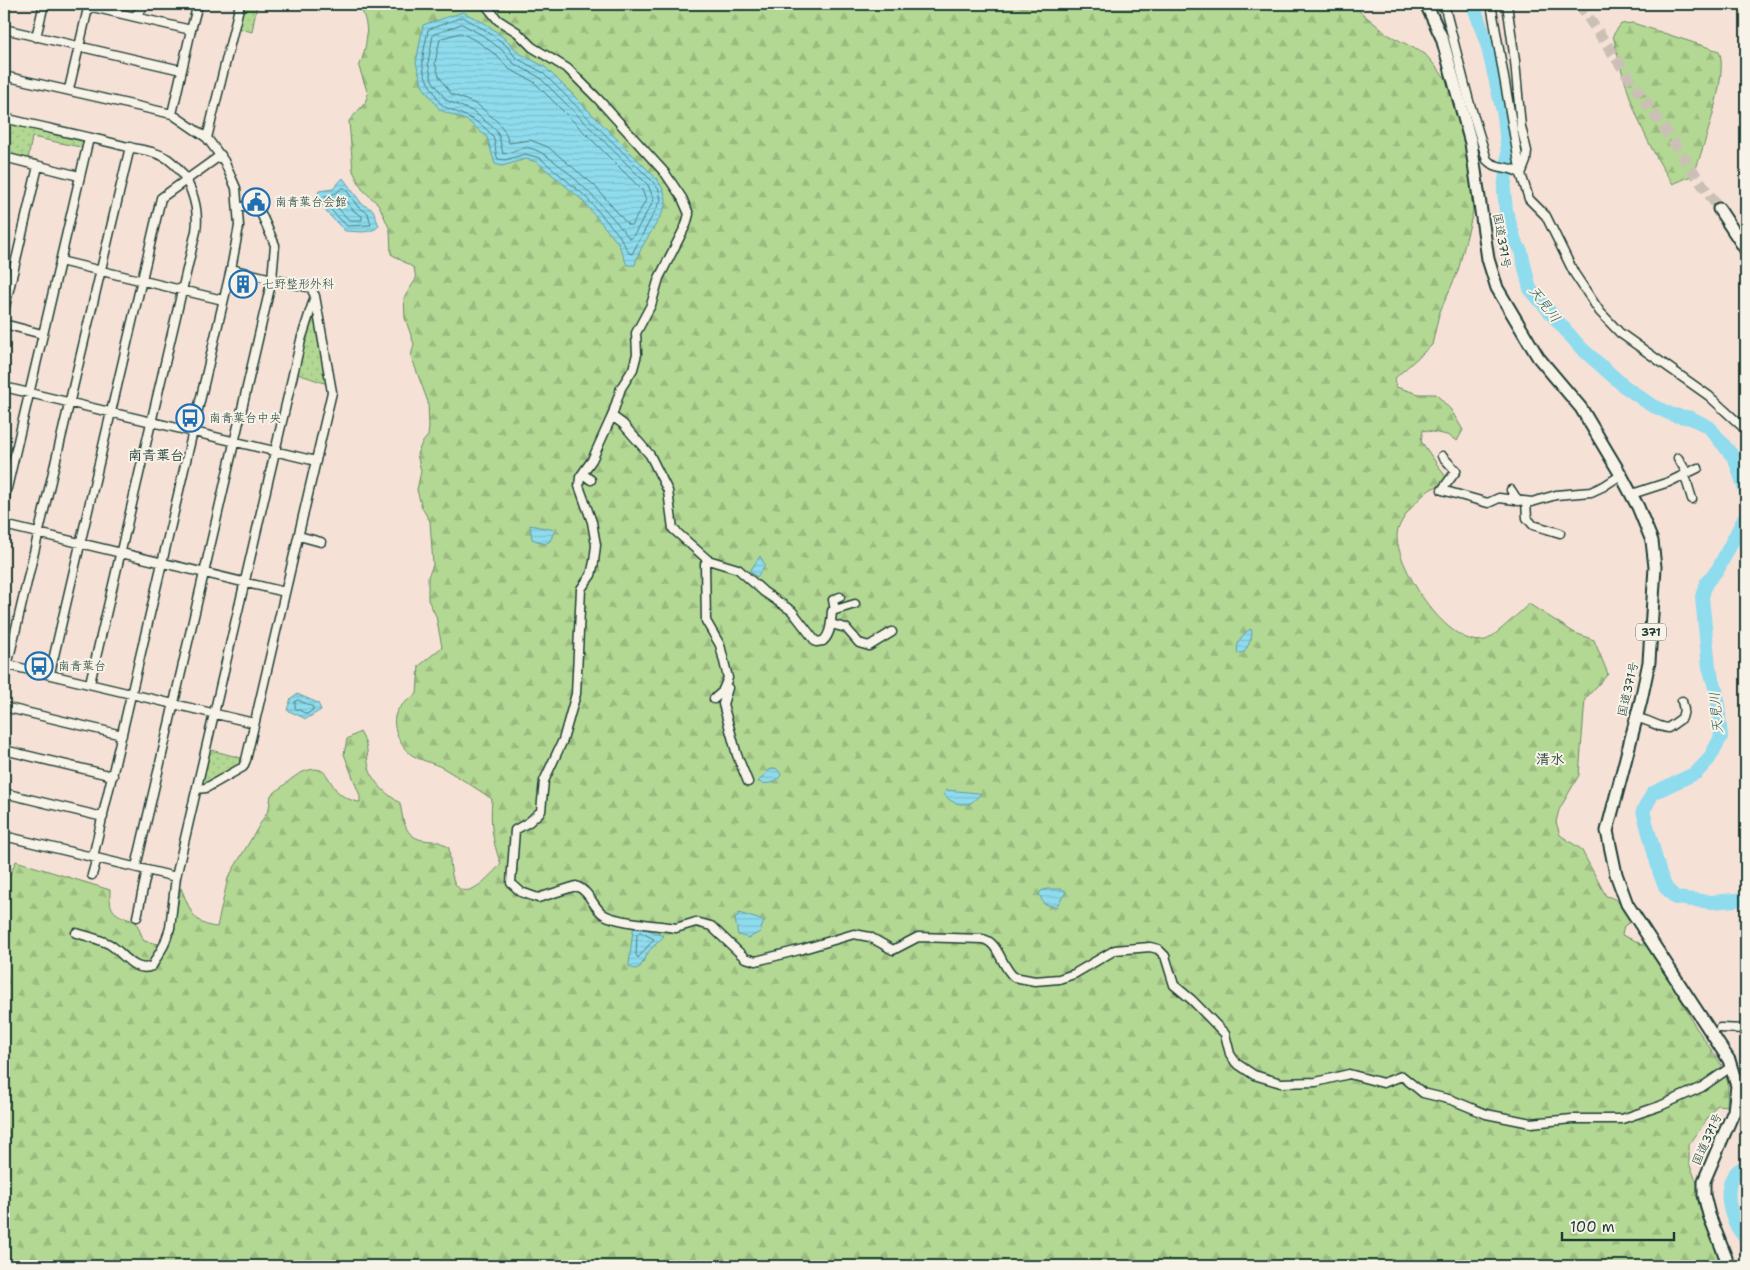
<svg xmlns="http://www.w3.org/2000/svg" width="1750" height="1270" font-family="'Shantell Sans','Klee One',sans-serif">
	<defs>
		<pattern id="grass-dots" width="8" height="8" patternUnits="userSpaceOnUse" patternTransform="scale(1.25)"><rect width="8" height="8" fill="#b3d893"/><path d="M2 2h.1M6 6h.1" fill="none" stroke="#9aba7f" stroke-width="1.8" stroke-linecap="round"/></pattern>
		<pattern id="forest-firs" width="22" height="20" patternUnits="userSpaceOnUse" patternTransform="scale(1.25)"><rect width="22" height="20" fill="#b3d893"/><path d="M5 1l3.5 6h-7zM16 11l3.5 6h-7z" fill="#9aba7f"/></pattern>
		<pattern id="water-rules" width="6" height="5" patternUnits="userSpaceOnUse" patternTransform="scale(1.25)"><rect width="6" height="5" fill="#8fdcee"/><path d="M0 2.5h6" fill="none" stroke="#7bbecd"/></pattern>
	</defs>
	<rect width="100%" height="100%" fill="#f6e1d7"/>
	<filter id="ink" filterUnits="userSpaceOnUse"><feTurbulence type="fractalNoise" baseFrequency=".02" numOctaves="2"/><feDisplacementMap in="SourceGraphic" scale="10" xChannelSelector="R" yChannelSelector="G"/><feConvolveMatrix kernelMatrix="1 2 1 2 8 2 1 2 1" color-interpolation-filters="sRGB"/></filter>
	<g filter="url(#ink)">
		<path fill="url(#grass-dots)" stroke="#698a64" d="M 241,4 L 257,4 L 252,32 L 235,27 Z
			M 4,120 L 87,139 L 85,148 L 32,137 L 28,160 L 4,155 Z
			M 314,302 L 330,385 L 295,373 Z
			M 207,749 L 241,758 L 244,761 L 237,769 L 198,788 Z"/>
		<path fill="url(#forest-firs)" stroke="#698a64" d="M 357,4 L 1351,4 L 1387,34 L 1425,54 L 1448,81 L 1462,124 L 1469,167 L 1473,212 L 1458,271 L 1439,314 L 1432,345 L 1394,379 L 1396,387 L 1419,394 L 1436,394 L 1451,410 L 1463,430 L 1457,441 L 1447,435 L 1423,430 L 1421,441 L 1450,483 C 1444,485 1436,486 1431,489 C 1419,497 1396,522 1397,537 C 1398,569 1448,649 1485,640 C 1492,639 1521,611 1529,604 L 1575,633 L 1594,640 L 1608,674 L 1585,699 L 1579,775 L 1559,810 L 1556,822 L 1560,835 L 1581,849 L 1606,896 C 1619,898 1626,910 1630,922 L 1624,926 L 1622,935 L 1638,942 L 1641,945 L 1645,942 L 1677,991 L 1695,1026 L 1723,1067 L 1728,1083 L 1727,1106 L 1717,1105 L 1689,1145 L 1689,1163 L 1697,1183 L 1698,1201 L 1704,1222 L 1719,1253 L 1722,1266 L 4,1266 L 4,888 L 16,861 L 110,890 C 109,914 115,914 136,922 L 144,941 L 169,946 L 181,888 C 190,909 193,925 217,927 L 228,878 L 269,809 L 271,795 C 281,789 291,777 303,772 C 328,762 326,780 339,793 C 343,797 354,802 360,802 L 360,796 L 344,754 L 347,739 L 360,732 C 371,750 365,756 370,771 C 375,785 388,795 400,803 C 403,819 404,837 423,840 C 436,842 437,839 449,848 C 450,857 450,870 453,879 C 464,908 491,874 501,864 C 492,841 490,823 492,799 C 476,788 460,778 443,768 C 434,763 419,760 412,755 C 405,750 401,744 398,737 C 389,714 398,706 417,694 L 419,666 L 442,647 L 436,616 L 428,600 L 428,577 L 433,565 L 430,521 L 422,508 L 417,490 L 421,471 L 417,454 L 422,443 L 428,436 L 429,427 L 428,402 L 411,356 L 414,344 L 405,318 L 404,298 L 416,279 L 414,268 L 391,254 L 390,230 L 379,205 L 362,189 L 353,171 L 349,121 L 365,103 L 368,94 L 359,67 C 367,48 372,22 357,4 Z
			M 1633,23 L 1719,51 C 1729,75 1703,146 1695,172 L 1691,176 L 1673,184 C 1642,139 1624,87 1613,35 L 1621,24 Z"/>
		<path fill="url(#water-rules)" stroke="#629ca4" d="M 463,12 L 488,25 L 509,42 L 519,53 L 545,67 L 657,179 C 661,185 666,193 666,201 C 664,219 640,242 635,265 L 627,265 L 618,243 L 581,199 L 537,162 L 526,159 L 502,166 L 495,164 L 487,137 L 468,121 L 440,110 L 423,87 L 416,63 L 423,25 Z
			M 343,178 L 362,204 L 373,210 L 379,226 C 370,235 357,231 345,231 L 327,213 L 317,195 L 319,191 L 333,189 Z
			M 530,525 L 555,530 L 550,541 L 545,544 L 532,539 Z
			M 760,556 L 765,565 L 757,577 L 750,571 Z
			M 1251,629 C 1254,637 1248,646 1244,652 L 1238,654 C 1235,644 1242,633 1251,629 Z
			M 297,694 L 318,703 L 321,710 L 306,719 L 287,710 L 291,698 Z
			M 776,768 L 781,774 C 777,784 767,785 758,782 L 769,770 Z
			M 946,790 L 978,793 L 981,794 L 971,803 C 961,806 950,803 944,794 Z
			M 1047,889 L 1062,889 L 1066,892 L 1056,907 L 1044,904 L 1039,894 L 1041,891 Z
			M 739,913 L 764,921 L 760,932 L 749,938 L 738,935 L 735,919 Z
			M 641,927 L 664,936 L 649,951 L 640,967 L 635,969 L 629,967 L 629,964 L 633,930 L 635,927 Z"/>
		<g fill="none" stroke-linecap="round" stroke-linejoin="round">
			<path stroke="#4c7d7e" stroke-width="1" d="M 463,17 L 485,30 L 506,45 L 516,58 L 542,72 L 653,182 L 659,190 L 661,200 L 632,254 L 629,253 L 619,235 L 584,195 L 540,158 L 525,154 L 505,160 L 498,159 C 494,152 497,141 491,134 C 478,119 462,115 445,107 C 439,104 437,97 434,92 C 417,67 423,58 428,30 Z
				M 462,24 L 482,35 L 502,50 L 513,63 L 539,77 L 648,185 L 654,200 L 632,238 L 629,238 C 613,216 555,152 529,148 C 519,147 512,153 503,154 L 499,136 L 495,129 L 474,112 L 446,100 L 432,80 L 428,63 L 433,35 Z
				M 461,33 L 477,41 L 496,55 L 509,69 L 534,82 L 642,190 L 646,200 L 632,225 L 628,225 L 594,185 L 548,147 L 530,140 L 509,143 L 505,132 L 499,123 L 478,105 L 451,94 L 439,76 L 435,63 L 440,39 Z
				M 342,188 L 345,188 L 358,207 L 368,213 L 371,225 L 347,226 L 331,210 L 325,197 L 336,193 Z
				M 342,197 L 354,211 L 362,216 L 362,220 L 349,220 L 336,206 L 334,201 Z
				M 298,700 L 313,707 L 313,710 L 307,714 L 295,708 L 295,702 Z
				M 640,932 L 654,939 L 638,958 L 636,955 L 637,935 Z"/>
			<path stroke="#8fdcee" stroke-width="14" d="M 1473,4 L 1487,44 L 1504,116 L 1508,155 L 1504,190 L 1506,211 L 1515,241 L 1521,251 L 1530,289 L 1581,348 L 1624,386 L 1651,405 L 1673,415 L 1691,418 L 1709,427 L 1735,459 L 1746,492
				M 1746,515 L 1718,569 L 1706,583 L 1702,597 L 1709,667 L 1717,694 L 1721,737 L 1709,759 L 1696,773 L 1653,793 L 1643,811 L 1660,874 L 1666,888 L 1676,898 L 1711,902 L 1746,899
				M 1746,1166 C 1718,1176 1728,1222 1746,1238"/>
			<path stroke="#cbc0b6" stroke-width="11" stroke-dasharray="11 5.5" stroke-linecap="butt" d="M 1579,4 L 1719,209"/>
			<g stroke="#1f3d34" stroke-width="11">
				<path id="minor" d="M 485,4 L 498,20 L 517,32 L 532,47 L 568,69 L 598,99 L 665,173 L 682,198 L 689,214 L 686,225 L 659,278 L 651,305 L 636,333 L 637,354 L 633,369 L 621,388 L 612,416 L 592,460 L 580,477 L 579,486 L 592,522 L 596,545 L 594,562 L 591,575 L 581,589 L 576,694 L 563,740 L 544,781 L 541,811 L 529,822 L 515,830 L 511,883 L 521,892 L 538,898 L 576,886 C 590,891 592,906 603,914 C 614,922 653,925 669,927 L 676,928 L 696,922 L 711,926 L 745,958 L 756,961 L 803,949 L 854,934 L 870,937 L 893,950 L 918,937 L 982,939 C 999,941 1001,967 1014,977 L 1035,981 L 1059,979 L 1074,974 L 1115,950 L 1150,947 L 1158,949 L 1165,956 L 1174,985 L 1192,1000 L 1225,1034 L 1230,1054 L 1236,1063 L 1254,1075 L 1281,1083 L 1316,1082 L 1349,1074 L 1383,1083 L 1402,1076 L 1423,1093 L 1452,1100 L 1486,1114 L 1531,1123 L 1572,1119 L 1622,1119 L 1660,1106 L 1702,1087 L 1731,1067
					M 1444,4 L 1469,101 L 1487,160 C 1496,170 1511,165 1521,174
					M 1491,4 L 1521,174 L 1529,199 L 1546,216 L 1574,273 L 1600,312 L 1620,333 L 1709,396 L 1746,430
					M 1507,4 L 1515,61 L 1521,127 L 1527,151 L 1526,161 L 1521,174
					M 88,6 L 191,30 L 198,4
					M 135,16 L 146,4
					M 4,29 L 181,70
					M 36,37 L 44,4
					M 4,76 L 172,114 L 207,138 L 224,161 L 236,188 L 239,226 L 231,269 L 93,857
					M 69,89 L 89,4
					M 172,114 L 191,30
					M 4,118 C 45,128 87,136 128,147 C 141,150 156,151 168,159 C 189,174 200,206 196,231 L 90,683
					M 207,138 L 240,4
					M 4,157 L 79,176
					M 60,261 L 223,300
					M 4,311 L 38,166
					M 4,324 L 42,334
					M 4,387 L 316,461
					M 612,416 L 623,424 L 650,455 L 668,491 L 673,529 L 708,560 L 738,569 L 764,592 L 792,611 L 816,642 L 823,641 C 831,634 831,622 832,611 L 855,604
					M 1442,456 L 1456,471 L 1442,490 L 1488,503 L 1499,498 L 1532,502 L 1556,495 L 1591,492 L 1604,486 L 1621,475
					M 1678,458 L 1687,473
					M 583,474 L 591,480
					M 1685,476 L 1692,499
					M 1511,490 L 1518,501
					M 1632,494 L 1669,482 L 1698,468
					M 4,501 L 89,138
					M 1526,502 L 1527,518 L 1533,525 L 1560,533
					M 4,525 L 285,592
					M 299,536 L 321,542
					M 708,560 L 705,564 L 706,621 L 720,645 L 728,678 L 722,692 L 714,699
					M 835,610 L 833,600 L 840,597
					M 831,624 L 846,628 L 859,643 L 869,646 L 892,632
					M 4,664 L 254,723
					M 50,673 L 161,198 L 221,155
					M 4,679 L 130,147
					M 728,688 L 723,704 L 737,755 L 748,782
					M 4,707 L 122,735
					M 1636,718 C 1648,719 1657,727 1668,728 L 1682,718 L 1684,710 L 1682,701
					M 4,750 L 113,776
					M 197,789 L 206,788 L 243,767 L 246,760 L 332,392 L 315,296 L 311,288 L 272,279 L 275,245 L 260,211 L 246,207 L 239,207
					M 4,793 L 103,817
					M 4,836 L 176,877
					M 136,867 L 272,279 L 231,269
					M 92,875 L 97,858
					M 137,917 L 147,870
					M 76,933 C 87,936 99,939 109,944 C 123,952 134,974 152,966 L 164,945 L 170,928 L 176,877 L 301,340 L 315,296
					M 1720,1028 L 1746,1029"/>
			</g>
			<g stroke="#1f3d34" stroke-width="15">
				<path id="highway" d="M 1426,4 L 1442,38 L 1471,143 L 1488,259 L 1497,288 L 1538,357 L 1581,408 L 1621,475 L 1638,507 L 1652,541 L 1655,567 L 1649,662 L 1641,700 L 1607,831 L 1616,874 L 1627,904 L 1729,1060 L 1737,1086 L 1734,1111 L 1704,1181 L 1704,1195 L 1709,1215 L 1726,1258 L 1727,1266
					M 1719,209 L 1746,250"/>
			</g>
			<use href="#minor" stroke="#f7f3e8" stroke-width="8"/>
			<use href="#highway" stroke="#f7f3e8" stroke-width="11"/>
		</g>
	</g>
	<defs>
		<g id="civic-ring" transform="scale(1.4375)"><circle r="9.5" fill="#f7f3e8" stroke="#1f6fb2" stroke-width="1.5"/><path d="M-.6-6.5H3V-4.5H.6V-3L4-1V1h2V6H-6V1h2V-1L-.6-3ZM-1.2 2.5V6h2.4V2.5Z" fill="#1f6fb2"/></g>
		<g id="building-ring" transform="scale(1.4375)"><circle r="9.5" fill="#f7f3e8" stroke="#1f6fb2" stroke-width="1.5"/><path d="M-4-6H4V6H1V3H-1V6H-4ZM-2.5-4.3h1.7v1.8h-1.7ZM.8-4.3h1.7v1.8H.8ZM-2.5-1h1.7V.8h-1.7ZM.8-1h1.7V.8H.8Z" fill="#1f6fb2"/></g>
		<g id="bus-ring" transform="scale(1.4375)"><circle r="9.5" fill="#f7f3e8" stroke="#1f6fb2" stroke-width="1.5"/><path d="M-5-6H5V4H4V6H2V4H-2V6H-4V4H-5ZM-3.5-4V0h7V-4ZM-3.5 1.2v1.5H-2V1.2ZM2 1.2v1.5H3.5V1.2Z" fill="#1f6fb2"/></g>
	</defs>
	<g fill-rule="evenodd">
		<use href="#civic-ring" x="256" y="202"/>
		<use href="#building-ring" x="243" y="284"/>
		<use href="#bus-ring" x="190" y="418"/>
		<use href="#bus-ring" x="39" y="666"/>
	</g>
	<g text-anchor="middle" dominant-baseline="central" stroke-width="4" stroke-linejoin="round" paint-order="stroke">
		<rect fill="#f7f3e8" stroke="#60746a" stroke-width="1" x="1636" y="623.5" width="30" height="17" rx="4"/>
		<g font-size="11" font-weight="bold" fill="#1f3d34">
			<text x="1651" y="632">371</text>
		</g>
		<g font-size="12" fill="#1f3d34" stroke="#f7f3e8" text-anchor="start">
			<text x="275" y="202">南青葉台会館</text>
			<text x="262" y="284">七野整形外科</text>
			<text x="209" y="418">南青葉台中央</text>
			<text x="58" y="666">南青葉台</text>
		</g>
		<g font-size="12" fill="#1f3d34" stroke="#f7f3e8">
			<text transform="translate(1502 241) rotate(80)">国道371号</text>
			<text transform="translate(1628 689) rotate(-77)">国道371号</text>
			<text transform="translate(1707 1139) rotate(-66)">国道371号</text>
		</g>
		<g font-size="14" font-style="italic" fill="#355d59" stroke="#f7f3e8">
			<text transform="translate(1545 304) rotate(52)">天見川</text>
			<text transform="translate(1716 713) rotate(-95)">天見川</text>
		</g>
		<g font-size="14" font-weight="bold" fill="#1f3d34" stroke="#f7f3e8">
			<text x="156" y="455">南青葉台</text>
			<text x="1550" y="759">清水</text>
		</g>
	</g>
	<rect width="1750" height="1270" fill="none" stroke="#f7f3e8" stroke-width="20"/>
	<rect x="10" y="10" width="1730" height="1250" fill="none" stroke="#1f3d34" stroke-width="2" filter="url(#ink)"/>
	<path d="M1562 1232v8h112v-8" fill="none" stroke="#1f3d34" stroke-width="2.5"/>
	<text x="1570" y="1232" font-size="15" fill="#1f3d34" stroke="#f7f3e8" stroke-width="4" paint-order="stroke">100 m</text>
</svg>
